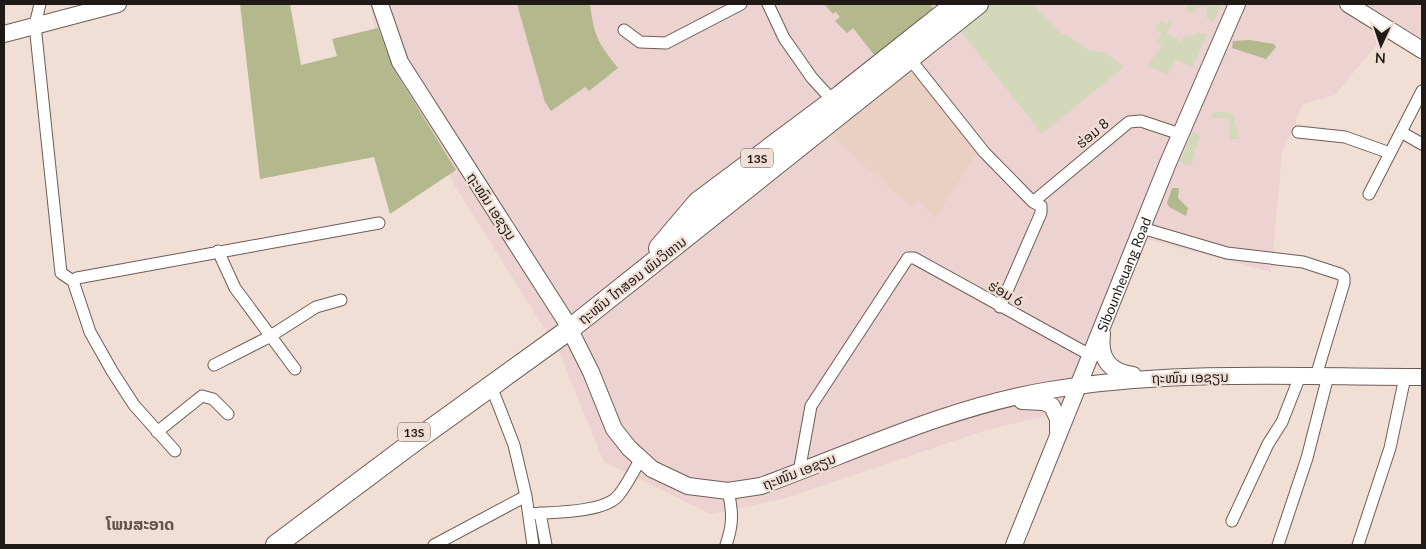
<svg xmlns="http://www.w3.org/2000/svg" width="1426" height="549" font-family="Lato,'Noto Sans Lao',sans-serif">
	<rect width="100%" height="100%" fill="#f1dfd6"/>
	<path fill="#ecd2d0" d="M 370,4 L 1422,4 L 1422,57 L 1382,38 L 1335,95 L 1303,104 L 1282,154 L 1271,272 L 1146,239 L 1192,126 L 1067,411 L 986,430 L 786,498 L 711,514 L 604,462 L 559,352 L 382,69 Z"/>
	<path fill="#ead0c3" d="M 912,70 L 948,112 L 976,153 L 935,219 L 919,200 L 911,207 L 827,131 L 847,115 L 853,118 Z"/>
	<path fill="#d4d8ba" d="M 989,4 L 1032,4 L 1062,35 L 1066,34 L 1088,50 L 1105,52 L 1124,67 L 1042,134 L 959,29 Z
		M 1188,4 L 1198,6 L 1200,4 L 1221,4 L 1214,22 L 1206,17 L 1207,6 L 1197,8 L 1194,13 L 1185,9 Z
		M 1171,20 L 1173,22 L 1166,32 L 1181,42 L 1186,34 L 1192,37 L 1196,33 L 1207,34 L 1193,67 L 1175,60 L 1168,75 L 1147,66 L 1162,46 L 1157,41 L 1162,34 L 1155,29 L 1161,21 L 1166,25 Z
		M 1216,112 L 1226,112 L 1233,115 L 1239,139 L 1230,139 L 1229,118 L 1212,118 L 1211,115 Z
		M 1195,132 L 1201,138 L 1199,138 L 1191,166 L 1180,162 L 1192,133 Z"/>
	<path fill="#b3b98d" d="M 240,4 L 290,4 L 301,65 L 337,56 L 332,39 L 378,28 L 393,68 L 456,170 L 390,214 L 374,157 L 260,179 Z
		M 517,4 L 590,4 C 594,36 598,43 618,68 L 589,91 L 585,87 L 551,111 L 545,102 Z
		M 824,4 L 930,4 L 933,8 L 875,56 L 853,28 L 847,33 L 835,21 L 840,17 L 836,12 L 833,14 Z
		M 1250,40 L 1274,44 L 1276,47 L 1266,59 L 1232,48 L 1233,41 Z
		M 1172,188 L 1179,188 L 1178,198 L 1188,208 L 1186,216 L 1169,207 L 1167,203 Z"/>
	<g fill="none" stroke-linecap="round" stroke-linejoin="round">
		<g stroke="#6c5d55" stroke-width="13">
			<path id="street" d="M 40,4 L 35,25 L 61,273 L 73,281 L 90,332 L 112,371 L 134,405 L 175,451
				M 768,4 L 784,38 L 812,78 L 833,101
				M 624,30 L 640,42 L 666,43 L 741,4
				M 910,59 L 984,152 L 1033,202 L 1041,206 L 1041,213 L 1000,307
				M 1298,132 L 1345,137 L 1390,153
				M 1401,132 L 1422,144
				M 1369,194 L 1422,91
				M 1033,202 L 1129,122 L 1141,121 L 1180,134
				M 1142,228 L 1227,253 L 1303,262 L 1340,274 L 1344,277 L 1344,283 L 1316,376
				M 218,251 L 235,288 L 295,369
				M 73,281 L 77,278 L 379,223
				M 214,365 L 269,337 L 316,307 L 341,300
				M 491,386 L 514,445 L 526,496 L 533,545
				M 157,432 L 202,396 L 213,399 L 228,414
				M 799,472 L 811,406 L 908,258 L 914,258 L 1090,355
				M 540,513 L 546,545
				M 529,514 C 551,512 599,513 616,498 C 626,488 633,471 641,459
				M 1232,521 L 1268,444 L 1282,422 L 1300,376
				M 434,545 L 526,496
				M 726,545 C 733,525 733,512 728,491
				M 1278,545 L 1307,458 L 1328,376
				M 1358,545 L 1390,448 L 1405,377"/>
		</g>
		<g stroke="#6c5d55" stroke-width="18">
			<g id="secondary">
				<path d="M 380,4 L 400,62 L 565,320 L 591,372 L 614,429 L 629,448 L 652,469 L 688,486 L 728,491 L 761,486 C 854,452 946,408 1044,391 C 1169,369 1296,377 1422,377"/>
				<path d="M 1348,4 L 1422,50"/>
				<path d="M 4,34 L 118,4"/>
				<path d="M 1102,334 C 1099,358 1109,372 1133,375"/>
				<path d="M 1022,401 L 1044,402 L 1052,406 L 1058,419 L 1058,431"/>
				<path id="s1" d="M 1014,545 L 1168,163 L 1237,4"/>
			</g>
		</g>
		<g stroke="#6c5d55" stroke-width="22">
			<path id="highway" d="M 659,248 L 698,202 L 841,95 L 956,4
				M 276,545 L 408,446 L 570,329 L 978,4"/>
		</g>
		<use href="#street" stroke="#fff" stroke-width="11"/>
		<use href="#secondary" stroke="#fff" stroke-width="16"/>
		<use href="#highway" stroke="#fff" stroke-width="20"/>
	</g>
	<g text-anchor="middle" dominant-baseline="central" stroke-width="4.5" stroke-linejoin="round" paint-order="stroke">
		<g fill="#f1dfd6" stroke="#5f5550" stroke-width="1">
			<rect x="741" y="148.5" width="32" height="19" rx="4"/>
			<rect x="398" y="422.5" width="32" height="19" rx="4"/>
		</g>
		<g font-size="12" font-weight="bold" fill="#201a16">
			<text x="757" y="158">13S</text>
			<text x="414" y="432">13S</text>
		</g>
		<g font-size="14" fill="#201a16" stroke="#f1dfd6">
			<text transform="translate(1092 133) rotate(-40)">ຮ່ອມ 8</text>
			<text transform="translate(492 206) rotate(57)">ຖະໜົນ ເອຊຽນ</text>
			<text stroke="none"><textPath href="#s1" startOffset="292">Sibounheuang Road</textPath></text>
			<text transform="translate(632 280) rotate(-38)">ຖະໜົນ ໄກສອນ ພົມວິຫານ</text>
			<text transform="translate(1006 293) rotate(29)">ຮ່ອມ 6</text>
			<text transform="translate(1190 377) rotate(-1)">ຖະໜົນ ເອຊຽນ</text>
			<text transform="translate(799 471) rotate(-21)">ຖະໜົນ ເອຊຽນ</text>
		</g>
		<g font-size="16" font-weight="bold" fill="#61524b" stroke="#f1dfd6">
			<text x="140" y="523">ໂພນສະອາດ</text>
		</g>
	</g>
	<rect width="1426" height="549" fill="none" stroke="#201a16" stroke-width="10"/>
	<g transform="translate(1381 45) rotate(183)" stroke="#f1dfd6" stroke-width="4" paint-order="stroke">
	<path d="M0-4L9 19L0 12L-9 19Z" fill="#201a16"/>
	<text y="-8" font-size="14" font-weight="bold" text-anchor="middle" fill="#201a16">N</text>
	</g>
</svg>
